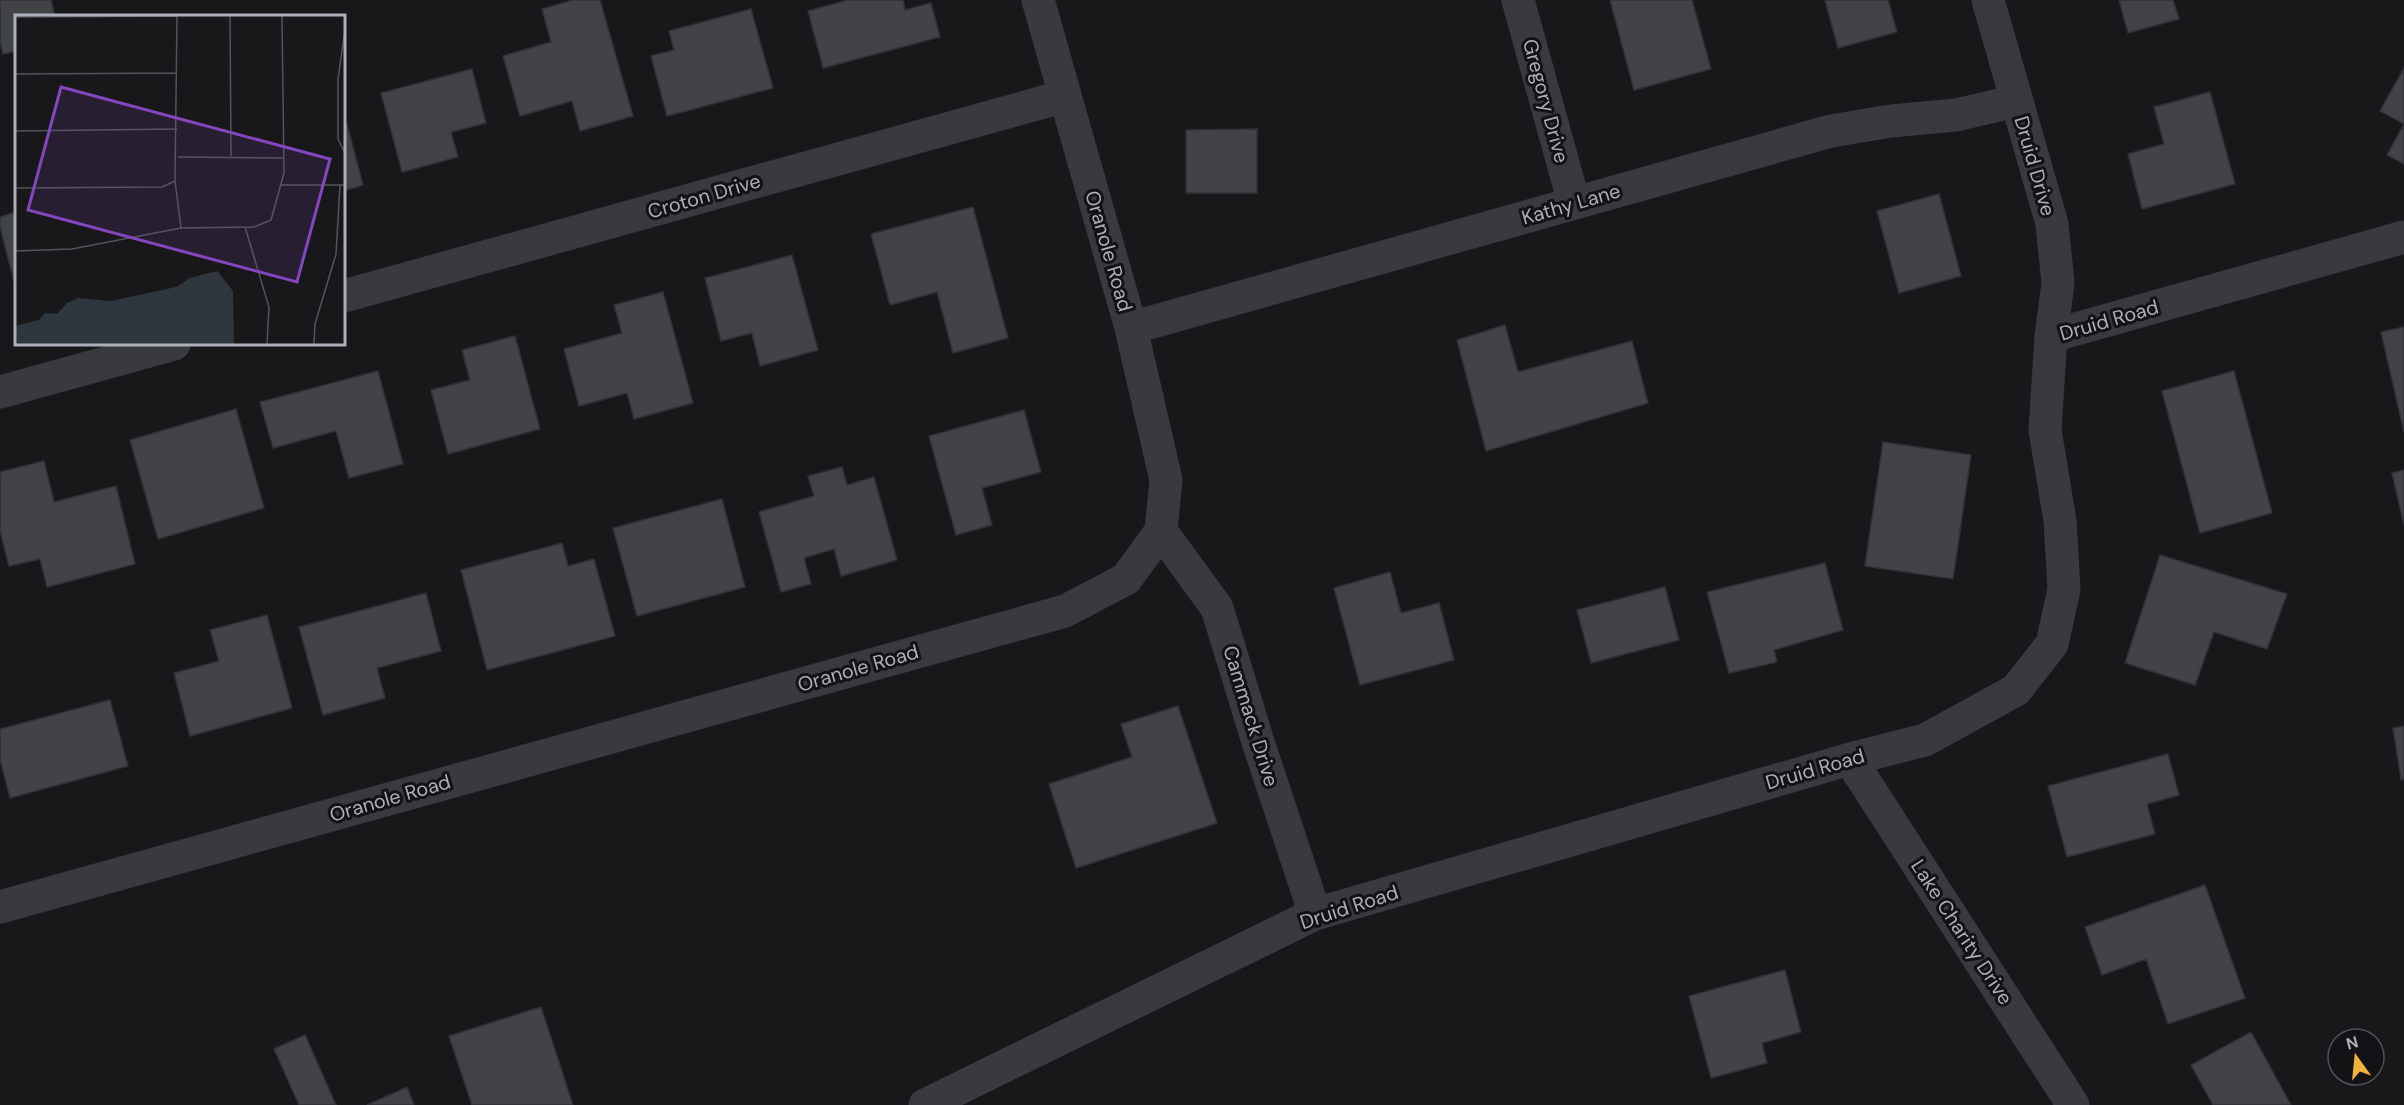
<svg xmlns="http://www.w3.org/2000/svg" width="2404" height="1105" font-family="'DM Sans',sans-serif">
	<rect width="100%" height="100%" fill="#18181a"/>
	<path fill="#424347" stroke="#323236" stroke-width="1.5" d="M 0,0 L 51,0 L 55,16 L 16,16 L 16,51 L 3,54 L 0,42 Z
		M 573,0 L 600,0 L 633,116 L 580,131 L 572,101 L 520,116 L 503,56 L 551,42 L 542,9 Z
		M 848,0 L 903,0 L 905,10 L 931,3 L 940,37 L 823,68 L 808,11 Z
		M 1610,0 L 1692,0 L 1711,69 L 1634,90 Z
		M 1825,0 L 1888,0 L 1897,32 L 1838,48 Z
		M 2119,0 L 2173,0 L 2179,19 L 2128,33 Z
		M 751,9 L 773,88 L 667,116 L 651,56 L 674,50 L 669,31 Z
		M 2404,68 L 2404,124 L 2380,111 Z
		M 472,69 L 486,123 L 451,132 L 458,157 L 402,172 L 381,93 Z
		M 2210,92 L 2235,184 L 2142,209 L 2128,154 L 2164,144 L 2154,107 Z
		M 347,124 L 363,185 L 344,191 L 344,125 Z
		M 2404,124 L 2404,164 L 2387,155 Z
		M 1257,129 L 1257,193 L 1186,193 L 1186,130 Z
		M 1939,194 L 1961,276 L 1899,293 L 1877,211 Z
		M 973,207 L 1008,338 L 953,353 L 937,292 L 890,305 L 871,234 Z
		M 16,212 L 16,289 L 0,227 L 0,217 Z
		M 792,255 L 818,350 L 760,366 L 752,333 L 721,341 L 705,278 Z
		M 663,292 L 693,403 L 634,419 L 627,393 L 579,406 L 564,349 L 622,333 L 614,305 Z
		M 1505,325 L 1518,372 L 1632,341 L 1648,403 L 1486,451 L 1457,340 Z
		M 2404,327 L 2404,432 L 2381,332 Z
		M 515,336 L 540,429 L 448,454 L 431,390 L 470,380 L 462,350 Z
		M 378,371 L 403,464 L 349,478 L 336,431 L 273,448 L 260,402 Z
		M 2234,371 L 2272,513 L 2200,533 L 2162,391 Z
		M 236,409 L 264,508 L 158,539 L 130,440 Z
		M 1024,410 L 1041,472 L 982,488 L 992,525 L 956,535 L 929,436 Z
		M 1883,442 L 1971,455 L 1953,579 L 1865,566 Z
		M 44,461 L 54,502 L 116,486 L 135,564 L 47,587 L 40,559 L 9,566 L 0,531 L 0,472 Z
		M 842,467 L 847,485 L 874,477 L 897,560 L 841,576 L 834,549 L 804,558 L 811,584 L 781,592 L 759,512 L 814,496 L 808,476 Z
		M 2404,470 L 2404,525 L 2392,473 Z
		M 722,499 L 745,587 L 637,616 L 613,528 Z
		M 562,543 L 568,566 L 594,559 L 615,636 L 487,670 L 461,570 Z
		M 2160,555 L 2287,594 L 2267,649 L 2214,632 L 2195,685 L 2125,663 Z
		M 1825,563 L 1843,630 L 1774,650 L 1777,662 L 1729,673 L 1707,592 Z
		M 1390,572 L 1401,613 L 1439,603 L 1454,660 L 1360,685 L 1334,588 Z
		M 1665,587 L 1679,640 L 1591,663 L 1577,610 Z
		M 426,593 L 441,651 L 377,668 L 385,698 L 323,715 L 299,627 Z
		M 267,615 L 292,708 L 190,736 L 174,673 L 219,661 L 210,630 Z
		M 110,700 L 128,766 L 10,798 L 0,759 L 0,729 Z
		M 1178,706 L 1217,823 L 1076,868 L 1049,784 L 1132,757 L 1121,724 Z
		M 2404,726 L 2404,779 L 2401,780 L 2393,728 Z
		M 2168,754 L 2179,795 L 2147,804 L 2155,834 L 2067,857 L 2048,786 Z
		M 2205,885 L 2245,998 L 2168,1024 L 2146,959 L 2102,975 L 2085,927 Z
		M 1785,970 L 1801,1032 L 1762,1043 L 1767,1063 L 1711,1078 L 1689,996 Z
		M 541,1007 L 573,1105 L 472,1105 L 449,1036 Z
		M 2251,1032 L 2291,1105 L 2213,1105 L 2191,1065 Z
		M 305,1035 L 336,1105 L 299,1105 L 274,1049 Z
		M 407,1087 L 414,1105 L 367,1105 Z"/>
	<g fill="none" stroke-linecap="round" stroke-linejoin="round">
		<path stroke="#393a3f" stroke-width="33" d="M 1518,0 L 1574,203
			M 344,296 L 1065,96
			M 1131,328 L 1831,131 L 1891,121 L 1956,115 L 2016,101
			M 2051,336 L 2404,237
			M 0,392 L 174,344
			M 1161,531 L 1217,608 L 1258,742 L 1315,914
			M 1850,759 L 2073,1105
			M 0,907 L 1065,611 L 1126,579 L 1161,531 L 1166,480 L 1131,328 L 1038,0
			M 925,1105 L 1315,914 L 1850,759 L 1925,740 L 2016,690 L 2052,644 L 2064,589 L 2060,521 L 2045,430 L 2051,336 L 2058,283 L 2052,224 L 1988,0"/>
	</g>
	<g text-anchor="middle" dominant-baseline="central" stroke-width="6" stroke-linejoin="round" paint-order="stroke">
		<g font-size="20" fill="#aaafba" stroke="#131315">
			<text transform="translate(1546 101) rotate(75)">Gregory Drive</text>
			<text transform="translate(2035 166) rotate(74)">Druid Drive</text>
			<text transform="translate(704 196) rotate(-16)">Croton Drive</text>
			<text transform="translate(1571 204) rotate(-16)">Kathy Lane</text>
			<text transform="translate(1109 251) rotate(74)">Oranole Road</text>
			<text transform="translate(2109 320) rotate(-16)">Druid Road</text>
			<text transform="translate(858 668) rotate(-16)">Oranole Road</text>
			<text transform="translate(1251 716) rotate(73)">Cammack Drive</text>
			<text transform="translate(1815 769) rotate(-16)">Druid Road</text>
			<text transform="translate(390 798) rotate(-16)">Oranole Road</text>
			<text transform="translate(1349 907) rotate(-18)">Druid Road</text>
			<text transform="translate(1962 932) rotate(57)">Lake Charity Drive</text>
		</g>
	</g>
	<g transform="translate(15 15)">
		<rect width="330" height="330" fill="#18181a"/>
		<path d="M 202,256 L 218,276 L 219,329 L 0,329 L 0,311 L 24,305 L 30,298 L 42,299 L 52,288 L 63,283 L 96,286 L 161,272 L 175,263 Z" fill="#2e373e"/>
		<path fill="none" stroke="#52545a" stroke-width="1.5" d="M 215,1 L 216,141M 0,2 L 162,1M 330,15 L 323,64 L 323,124 L 330,138M 0,59 L 162,58M 0,116 L 162,114M 163,142 L 269,143M 160,166 L 166,213M 265,170 L 330,170M 0,173 L 147,172 L 160,166 L 162,1M 230,212 L 254,292 L 252,329M 0,236 L 57,234 L 166,213 L 239,212 L 256,205 L 269,158 L 267,1M 299,329 L 300,309 L 321,239 L 325,170"/>
		<path fill="#8446be" fill-opacity="0.15" stroke="#8446be" stroke-width="3" d="M 46,72 L 315,144 L 282,267 L 13,195 Z"/>
		<rect width="330" height="330" fill="none" stroke="#aaafba" stroke-width="3"/>
	</g>
	<g transform="translate(2356 1057) rotate(345)"><circle r="28" fill="#131315" stroke="#4f5157" stroke-width="1.5"/>
	<path d="M0-4.5L10 22L0 15L-10 22Z" fill="#f1b239"/>
	<text y="-9" font-size="16" font-weight="bold" text-anchor="middle" fill="#aaafba">N</text>
	</g>
</svg>
